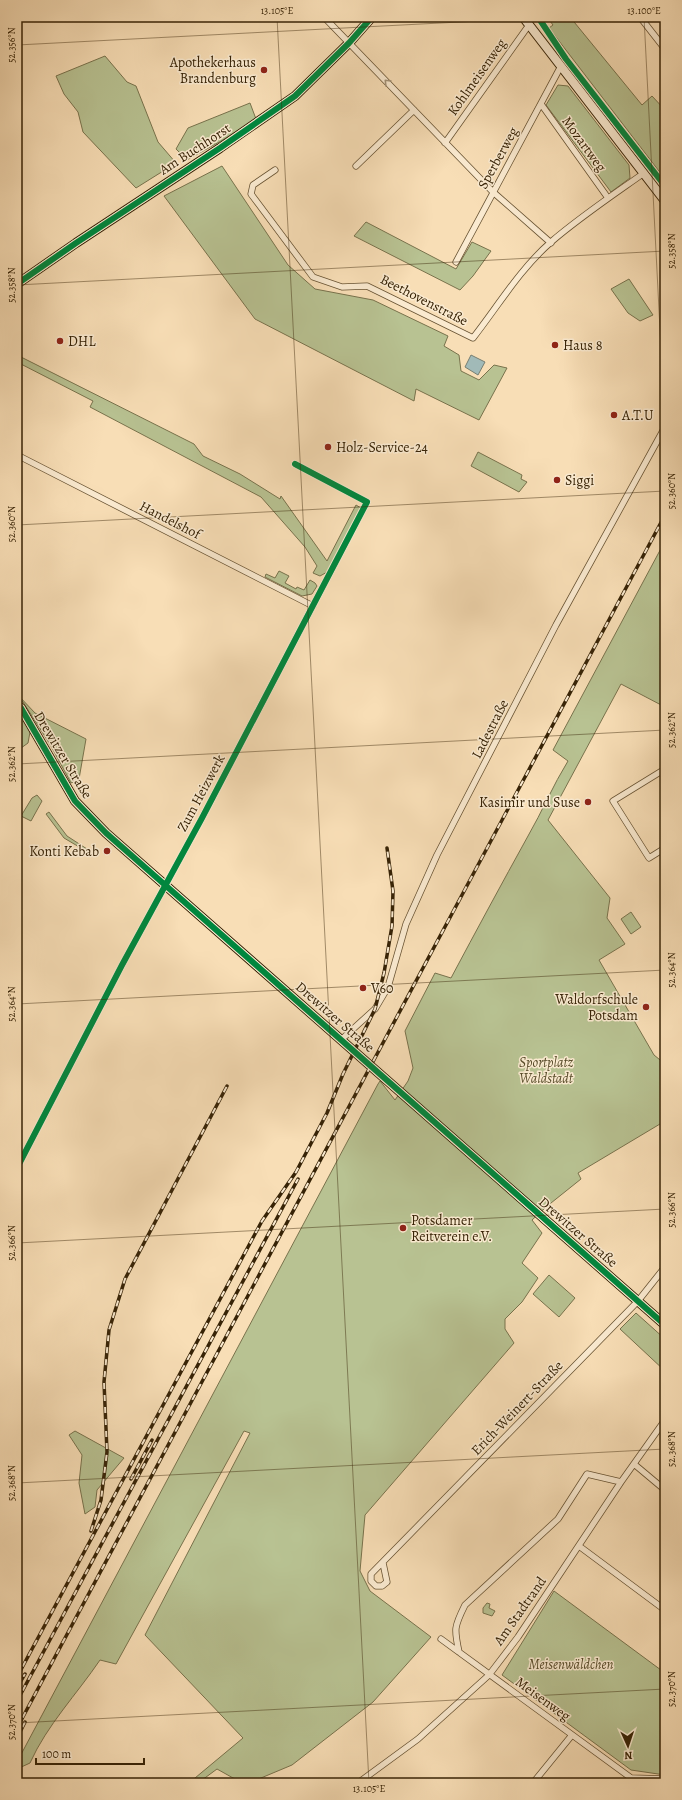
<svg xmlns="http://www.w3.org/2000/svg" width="682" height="1800" font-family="Alegreya,serif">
	<rect width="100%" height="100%" fill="#f8deb6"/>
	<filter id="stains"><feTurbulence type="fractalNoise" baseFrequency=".005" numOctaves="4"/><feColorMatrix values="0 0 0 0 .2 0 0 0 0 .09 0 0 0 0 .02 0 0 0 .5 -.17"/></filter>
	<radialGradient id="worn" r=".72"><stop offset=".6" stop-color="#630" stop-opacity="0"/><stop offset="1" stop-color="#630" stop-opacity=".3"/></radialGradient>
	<path fill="#b8c292" stroke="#78724c" d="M 547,17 L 570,17 L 642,105 L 652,96 L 665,110 L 665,179 L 549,28 L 553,25 Z
		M 105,56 L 127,82 L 136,86 L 158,142 L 176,163 L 136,188 L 83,132 L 78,112 L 64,94 L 56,76 Z
		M 558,85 L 568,86 L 629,165 L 630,178 L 611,192 L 546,105 Z
		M 250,103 L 256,119 L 221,141 L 187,160 L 176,149 L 188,128 Z
		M 222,166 L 288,265 L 315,289 L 373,300 L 448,336 L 444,346 L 459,355 L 461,371 L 479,380 L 494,365 L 507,368 L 479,420 L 416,389 L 414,401 L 255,319 L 164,196 Z
		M 366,222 L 456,269 L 472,242 L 491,251 L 473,276 L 460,290 L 354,236 Z
		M 629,279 L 653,315 L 640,321 L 628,313 L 611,289 Z
		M 17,355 L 194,444 L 203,456 L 240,474 L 280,499 L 281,496 L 327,561 L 356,505 L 361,508 L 329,571 L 320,576 L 313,573 L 317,566 L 305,547 L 261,497 L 90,407 L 93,401 L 17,362 Z
		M 478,452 L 522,475 L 521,479 L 527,482 L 519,492 L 471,466 Z
		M 665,541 L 665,707 L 621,684 L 548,820 L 610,898 L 607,918 L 625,944 L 599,960 L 654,1055 L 665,1064 L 665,1121 L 578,1173 L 581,1179 L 546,1207 L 532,1220 L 542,1233 L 522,1263 L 538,1278 L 522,1302 L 505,1319 L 505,1329 L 514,1343 L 365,1515 L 360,1571 L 370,1591 L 431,1637 L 373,1702 L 292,1765 L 249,1783 L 242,1783 L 217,1769 L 198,1783 L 189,1783 L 243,1738 L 145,1635 L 250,1433 L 244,1431 L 116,1664 L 100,1660 C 77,1694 47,1725 30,1763 L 17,1769 L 17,1762 L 378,1084 L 380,1081 L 395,1100 L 408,1081 L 413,1068 L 405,1031 L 435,973 L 451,978 C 476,931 502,883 528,836 C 542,812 553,785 568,761 L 553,750 Z
		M 279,571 L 289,576 L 285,583 L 296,589 L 297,587 L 304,590 L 310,580 L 315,583 L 317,586 L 312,594 L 302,596 L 265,577 L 266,574 L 275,578 Z
		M 17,694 L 35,713 L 86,739 L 79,779 L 71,783 L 51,746 L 23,702 L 17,697 Z
		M 17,709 L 30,732 L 28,743 L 17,751 L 17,745 L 21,741 L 17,737 Z
		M 37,795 L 42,801 L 31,821 L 21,816 L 32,798 Z
		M 49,812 L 67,836 L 87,849 L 86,851 L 64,838 L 46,814 Z
		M 631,912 L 641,927 L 631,934 L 621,919 Z
		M 549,1275 L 575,1298 L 559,1317 L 533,1294 Z
		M 636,1313 L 665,1339 L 665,1371 L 620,1329 Z
		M 75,1431 L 124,1458 L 97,1490 L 95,1507 L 85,1514 L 79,1483 L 82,1455 L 69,1435 Z
		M 554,1591 L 665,1673 L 665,1775 L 631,1770 L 502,1675 Z
		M 487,1603 L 490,1604 L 489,1608 L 495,1611 L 492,1616 L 483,1613 L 483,1608 Z"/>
	<path fill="#a1bab8" stroke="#777e71" d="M 471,355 L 485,362 L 478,375 L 465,367 Z"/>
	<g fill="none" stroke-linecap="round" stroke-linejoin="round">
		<g stroke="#675232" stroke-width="7">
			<path id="street" d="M 324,17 L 493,192 L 551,243
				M 640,17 L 665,49
				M 541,104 L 608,198
				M 445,143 L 529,25
				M 356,166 L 414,110
				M 275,170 L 253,185 L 251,194 L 313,277 L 342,287 L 367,286 L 473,338 C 498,306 520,269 551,242 C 580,217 613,195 644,173
				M 456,262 L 561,66
				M 17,455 L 313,606
				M 665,769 L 613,801 L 649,858 L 665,848
				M 342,1039 L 375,1009 L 388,987 L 406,924 L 437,855 L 556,625 L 665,427
				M 17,1168 L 122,965 L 202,818 L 367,502 L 295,464
				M 634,1464 L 665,1490
				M 579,1546 L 665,1610
				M 383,1563 L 387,1582 L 382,1586 L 376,1586 L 371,1581 L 371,1574 L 598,1342 L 638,1301 L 665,1267
				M 441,1639 L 638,1783
				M 459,1652 C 454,1629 454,1627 465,1605 L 558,1519 L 587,1474 L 621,1482
				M 632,1778 L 665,1779
				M 358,1783 L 418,1739 L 489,1675 L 518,1637 L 621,1482 L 665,1420
				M 533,1783 L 572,1735"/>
		</g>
		<g stroke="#372306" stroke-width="10">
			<path id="secondary" d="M 523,17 L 665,201
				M 17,284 L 76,243 L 220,148 L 295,96 L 349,43 L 372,17
				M 17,705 L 21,708 L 75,801 L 106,833 L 665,1325"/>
		</g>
		<use href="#street" stroke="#faead0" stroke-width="5.5"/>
		<use href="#secondary" stroke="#faead0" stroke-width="8"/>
		<g stroke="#372306" stroke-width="3.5">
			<path id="rail" d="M 131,1479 L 152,1440
				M 91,1531 L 101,1500 L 107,1452 L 104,1382 L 109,1330 L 125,1279 L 227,1086
				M 17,1677 L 262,1221 L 296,1172 L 327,1113 L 343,1074 L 375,1009 L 384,973 L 392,926 L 393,891 L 387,848
				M 17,1687 L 25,1674
				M 17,1701 L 298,1179
				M 17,1728 L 665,515
				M 17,1738 L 25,1722"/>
		</g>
		<use href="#rail" stroke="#faead0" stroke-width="2" stroke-dasharray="6" stroke-linecap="butt"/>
		<g stroke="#faead0" stroke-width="8">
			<path id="cycleway" d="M 538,17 L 566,59 L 665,186
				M 17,284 L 76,243 L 220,148 L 295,96 L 349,43 L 372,17
				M 17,705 L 21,708 L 75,801 L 106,833 L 665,1325
				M 17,1168 L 122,965 L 202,818 L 367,502 L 295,464"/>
		</g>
		<use href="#cycleway" stroke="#00873e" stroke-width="6"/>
	</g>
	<defs><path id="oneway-chevron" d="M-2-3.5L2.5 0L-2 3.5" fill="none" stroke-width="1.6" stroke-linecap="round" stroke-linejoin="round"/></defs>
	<use stroke="#a29075" href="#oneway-chevron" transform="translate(387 82) rotate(-134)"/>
	<path fill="none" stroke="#372306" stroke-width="1" stroke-opacity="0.45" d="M 277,17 L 369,1783M 644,17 L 665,427M 17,45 L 556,17M 17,285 L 665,251M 17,525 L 665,491M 17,764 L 665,730M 17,1004 L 665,970M 17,1243 L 665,1209M 17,1483 L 665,1449M 17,1723 L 665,1689"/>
	<g fill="#8f2418" stroke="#faead0" stroke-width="1.5">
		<circle cx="264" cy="70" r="4"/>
		<circle cx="60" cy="341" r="4"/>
		<circle cx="555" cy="345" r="4"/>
		<circle cx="614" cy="415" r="4"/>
		<circle cx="328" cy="447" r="4"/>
		<circle cx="557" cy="480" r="4"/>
		<circle cx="588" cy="802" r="4"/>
		<circle cx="107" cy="851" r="4"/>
		<circle cx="363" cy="988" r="4"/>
		<circle cx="646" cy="1007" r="4"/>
		<circle cx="403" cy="1228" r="4"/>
	</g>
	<g text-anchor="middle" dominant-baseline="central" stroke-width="3" stroke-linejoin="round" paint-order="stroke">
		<g font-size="14" fill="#372306" stroke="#faead0" text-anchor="start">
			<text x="256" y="62" text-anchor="end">Apothekerhaus<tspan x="256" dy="16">Brandenburg</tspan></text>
			<text x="68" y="341">DHL</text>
			<text x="563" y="345">Haus 8</text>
			<text x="622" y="415">A.T.U</text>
			<text x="336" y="447">Holz-Service-24</text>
			<text x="565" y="480">Siggi</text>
			<text x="580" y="802" text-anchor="end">Kasimir und Suse</text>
			<text x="99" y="851" text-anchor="end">Konti Kebab</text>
			<text x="371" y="988">V60</text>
			<text x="638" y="999" text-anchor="end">Waldorfschule<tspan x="638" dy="16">Potsdam</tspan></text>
			<text x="411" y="1220">Potsdamer<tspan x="411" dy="16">Reitverein e.V.</tspan></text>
		</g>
		<g font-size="14" fill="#372306" stroke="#faead0">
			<text transform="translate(477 77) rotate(-55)">Kohlmeisenweg</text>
			<text transform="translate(584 144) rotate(54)">Mozartweg</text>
			<text transform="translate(195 149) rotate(-33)">Am Buchhorst</text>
			<text transform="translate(498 158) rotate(-61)">Sperberweg</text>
			<text transform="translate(424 300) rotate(27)">Beethovenstraße</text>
			<text transform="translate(170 520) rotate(27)">Handelshof</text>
			<text transform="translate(490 729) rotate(-63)">Ladestraße</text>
			<text transform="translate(63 755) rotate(59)">Drewitzer Straße</text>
			<text transform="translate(201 793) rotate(-62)">Zum Heizwerk</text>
			<text transform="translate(335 1017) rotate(41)">Drewitzer Straße</text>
			<text transform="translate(578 1232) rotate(41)">Drewitzer Straße</text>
			<text transform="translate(517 1408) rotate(-46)">Erich-Weinert-Straße</text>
			<text transform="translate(520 1611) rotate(-55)">Am Stadtrand</text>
			<text transform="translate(543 1699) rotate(36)">Meisenweg</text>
		</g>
		<g font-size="14" font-style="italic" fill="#574b29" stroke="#faead0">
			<text x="546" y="1062">Sportplatz<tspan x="546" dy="16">Waldstadt</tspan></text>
			<text x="571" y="1664">Meisenwäldchen</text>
		</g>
	</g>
	<rect width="682" height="1800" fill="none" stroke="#f8deb6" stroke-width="44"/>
	<g transform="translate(628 1746) rotate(177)" stroke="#faead0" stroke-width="3" paint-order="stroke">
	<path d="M0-3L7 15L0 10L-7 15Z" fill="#372306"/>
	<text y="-6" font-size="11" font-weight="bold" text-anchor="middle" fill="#372306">N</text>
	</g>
	<path d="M36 1758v6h108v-6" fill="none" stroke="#372306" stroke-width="2"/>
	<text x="42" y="1758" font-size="12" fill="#372306" stroke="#faead0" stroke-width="3" paint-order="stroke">100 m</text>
	<rect x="22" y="22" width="638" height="1756" fill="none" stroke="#372306" stroke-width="1.5"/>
	<g font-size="10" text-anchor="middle" fill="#372306">
		<text x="277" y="14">13.105°E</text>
		<text x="644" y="14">13.100°E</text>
		<text transform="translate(11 45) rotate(-90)" y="4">52.356°N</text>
		<text transform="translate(671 251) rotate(-90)" y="4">52.358°N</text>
		<text transform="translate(11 285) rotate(-90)" y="4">52.358°N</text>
		<text transform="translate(671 491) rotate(-90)" y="4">52.360°N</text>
		<text transform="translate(11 524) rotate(-90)" y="4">52.360°N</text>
		<text transform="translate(671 730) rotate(-90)" y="4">52.362°N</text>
		<text transform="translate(11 764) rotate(-90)" y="4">52.362°N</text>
		<text transform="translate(671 970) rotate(-90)" y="4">52.364°N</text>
		<text transform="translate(11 1004) rotate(-90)" y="4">52.364°N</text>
		<text transform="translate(671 1210) rotate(-90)" y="4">52.366°N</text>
		<text transform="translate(11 1243) rotate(-90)" y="4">52.366°N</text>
		<text transform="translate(671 1449) rotate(-90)" y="4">52.368°N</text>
		<text transform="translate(11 1483) rotate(-90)" y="4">52.368°N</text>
		<text transform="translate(671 1689) rotate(-90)" y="4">52.370°N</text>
		<text transform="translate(11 1722) rotate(-90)" y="4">52.370°N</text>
		<text x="369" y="1792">13.105°E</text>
	</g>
	<rect width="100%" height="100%" filter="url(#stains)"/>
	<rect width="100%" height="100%" fill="url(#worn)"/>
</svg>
